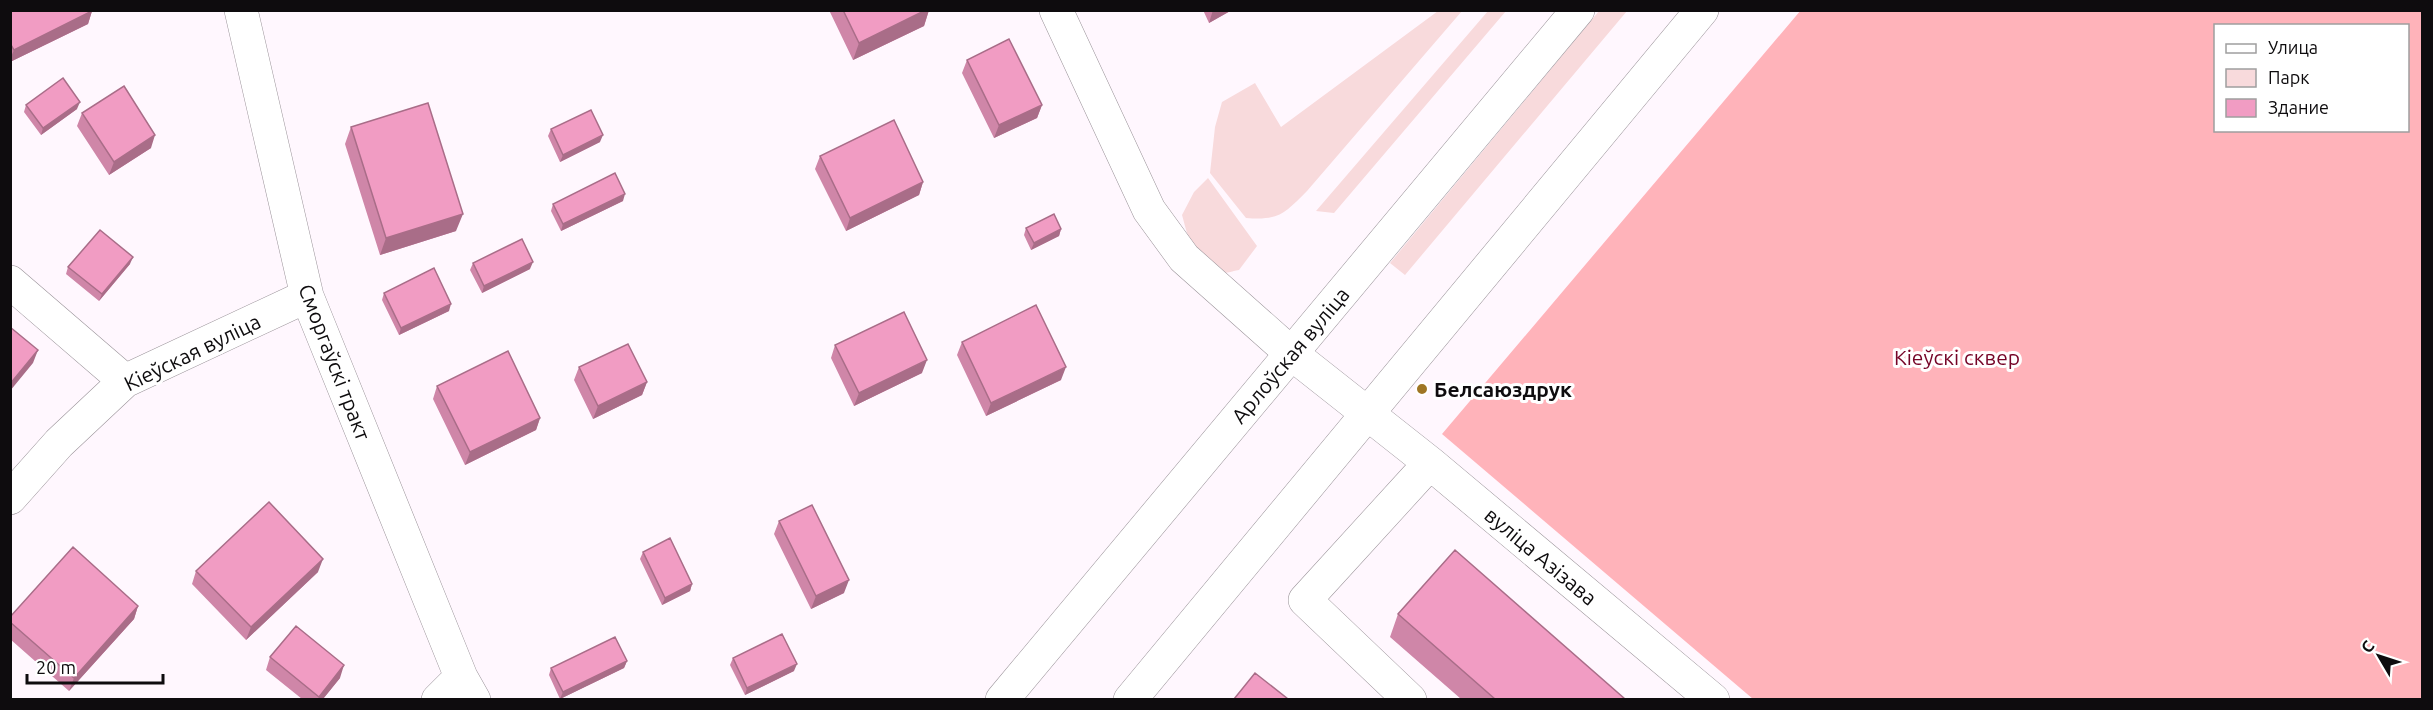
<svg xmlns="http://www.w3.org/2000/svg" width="2433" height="710" font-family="Ubuntu,sans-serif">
	<rect width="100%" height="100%" fill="#fff7fe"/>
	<path fill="#f8dadc" d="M 1438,11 L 1462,11 L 1307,191 C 1285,213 1279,221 1246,218 L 1210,173 L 1215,127 L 1222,102 L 1255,83 L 1281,127 Z
		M 1488,11 L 1506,11 L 1334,213 L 1316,211 Z
		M 1599,11 L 1627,11 L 1405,275 L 1390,263 Z
		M 1208,178 L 1257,246 L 1239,270 C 1233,271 1225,274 1219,273 C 1194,268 1188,236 1182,215 L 1194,192 Z"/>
	<path fill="#ffb3ba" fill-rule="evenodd" d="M 1801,10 L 2422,11 L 2422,699 L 1753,699 L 1442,434 ZM 2216,26 L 2408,26 L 2408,130 L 2216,130 Z"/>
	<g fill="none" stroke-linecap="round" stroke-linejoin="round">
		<g stroke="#9a9399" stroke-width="34">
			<path id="minor" d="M 241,10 L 307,296 L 461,677 L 474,700
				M 1056,10 L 1149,210 L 1184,258 L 1292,354 L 1430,463 L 1713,700
				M 10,282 L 125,381
				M 10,498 L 59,443 L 125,381 L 307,296
				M 438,700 L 461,677
				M 1410,700 L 1305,600 L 1430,463"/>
		</g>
		<g stroke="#9a9399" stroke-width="34">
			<path id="major" d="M 1002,700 L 1578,10
				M 1130,700 L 1702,10"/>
		</g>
		<use href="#minor" stroke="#fff" stroke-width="33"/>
		<use href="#major" stroke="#fff" stroke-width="33"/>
	</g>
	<path fill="#cf86a8" d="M 10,10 L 92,11 L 88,24 L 10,62 Z
		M 829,10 L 929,10 L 924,26 L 853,60 Z
		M 1203,10 L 1232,10 L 1209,23 Z
		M 967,60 L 1042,105 L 1037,118 L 994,138 L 962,73 Z
		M 26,105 L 77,109 L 41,135 L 24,112 Z
		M 82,113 L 151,148 L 109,175 L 77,126 Z
		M 351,127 L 456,231 L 380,255 L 345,144 Z
		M 551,129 L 600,142 L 560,162 L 548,136 Z
		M 820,156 L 923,182 L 919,195 L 846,231 L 815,169 Z
		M 623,201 L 561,231 L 551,211 L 553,204 Z
		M 1026,228 L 1061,229 L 1059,236 L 1031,250 L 1024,235 Z
		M 473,263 L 530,269 L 482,293 L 470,270 Z
		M 130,264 L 99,301 L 66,274 L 68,267 Z
		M 384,293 L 449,311 L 399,335 L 382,300 Z
		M 962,342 L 1061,380 L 986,416 L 957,355 Z
		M 835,345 L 922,373 L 854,406 L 831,358 Z
		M 579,367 L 647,382 L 642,395 L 593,419 L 574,380 Z
		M 437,386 L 540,418 L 536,430 L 465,465 L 433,399 Z
		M 779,521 L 844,593 L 811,609 L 774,534 Z
		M 643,552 L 692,584 L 690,591 L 662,605 L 640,559 Z
		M 196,571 L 318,572 L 246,640 L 192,584 Z
		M 138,606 L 134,619 L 69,691 L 10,639 L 10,617 Z
		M 1398,614 L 1625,699 L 1461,699 L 1390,637 Z
		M 270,657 L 340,678 L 323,699 L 302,699 L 266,670 Z
		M 733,658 L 794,671 L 745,695 L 730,665 Z
		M 627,661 L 624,668 L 560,699 L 549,675 L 551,668 Z"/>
	<path fill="#a96d88" d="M 926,10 L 929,10 L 924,26 L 853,60 L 859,43 Z
		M 1213,10 L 1232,10 L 1209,23 Z
		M 92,11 L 88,24 L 10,62 L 10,59 L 14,50 Z
		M 80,102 L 77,109 L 41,135 L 43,128 Z
		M 1042,105 L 1037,118 L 994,138 L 999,125 Z
		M 155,135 L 151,148 L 109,175 L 114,162 Z
		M 603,135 L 600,142 L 560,162 L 563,155 Z
		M 923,182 L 919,195 L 846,231 L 850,218 Z
		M 625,194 L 623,201 L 561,231 L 563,224 Z
		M 463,214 L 456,231 L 380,255 L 386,238 Z
		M 1061,229 L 1059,236 L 1031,250 L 1034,243 Z
		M 133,257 L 130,264 L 99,301 L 102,294 Z
		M 533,262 L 530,269 L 482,293 L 484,286 Z
		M 451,304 L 449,311 L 399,335 L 401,328 Z
		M 38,350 L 33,363 L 10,391 L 10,384 Z
		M 927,360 L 922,373 L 854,406 L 859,393 Z
		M 1066,367 L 1061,380 L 986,416 L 991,403 Z
		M 647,382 L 642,395 L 593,419 L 598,406 Z
		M 540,418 L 536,430 L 465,465 L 470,452 Z
		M 323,559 L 318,572 L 246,640 L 251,627 Z
		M 849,580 L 844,593 L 811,609 L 816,596 Z
		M 692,584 L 690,591 L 662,605 L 665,598 Z
		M 138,606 L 134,619 L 69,691 L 74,678 Z
		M 627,661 L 624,668 L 560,699 L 563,692 Z
		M 797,664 L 794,671 L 745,695 L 747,688 Z
		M 344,665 L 340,678 L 323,699 L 318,699 L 319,697 Z"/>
	<path fill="#f19cc3" stroke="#a96d88" stroke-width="1.5" d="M 10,10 L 92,10 L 92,11 L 14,50 L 10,43 Z
		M 843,10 L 926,10 L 859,43 Z
		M 1009,39 L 1042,105 L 999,125 L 967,60 Z
		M 63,78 L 80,102 L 43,128 L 26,105 Z
		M 124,86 L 155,135 L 114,162 L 82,113 Z
		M 428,103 L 463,214 L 386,238 L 351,127 Z
		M 591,110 L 603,135 L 563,155 L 551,129 Z
		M 894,120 L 923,182 L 850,218 L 820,156 Z
		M 615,173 L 625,194 L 563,224 L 553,204 Z
		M 1054,214 L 1061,229 L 1034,243 L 1026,228 Z
		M 100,230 L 133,257 L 102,294 L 68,267 Z
		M 522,239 L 533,262 L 484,286 L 473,263 Z
		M 434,268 L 451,304 L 401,328 L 384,293 Z
		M 1036,305 L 1066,367 L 991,403 L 962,342 Z
		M 904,312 L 927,360 L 859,393 L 835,345 Z
		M 10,327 L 38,350 L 10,384 Z
		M 628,344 L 647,382 L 598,406 L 579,367 Z
		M 508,351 L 540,418 L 470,452 L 437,386 Z
		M 269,502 L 323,559 L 251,627 L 196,571 Z
		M 812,505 L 849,580 L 816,596 L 779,521 Z
		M 670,538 L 692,584 L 665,598 L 643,552 Z
		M 73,547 L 138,606 L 74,678 L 10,622 L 10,617 Z
		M 1455,550 L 1625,699 L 1495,699 L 1398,614 Z
		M 296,626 L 344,665 L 319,697 L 270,657 Z
		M 782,634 L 797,664 L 747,688 L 733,658 Z
		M 615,637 L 627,661 L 563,692 L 551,668 Z
		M 1255,673 L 1288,699 L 1234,699 Z"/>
	<circle fill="#9f7524" stroke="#fff" stroke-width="2" cx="1422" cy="389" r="6"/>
	<g text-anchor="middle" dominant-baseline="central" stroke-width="6" stroke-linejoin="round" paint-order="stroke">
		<g font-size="21" fill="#0e0c0e" stroke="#fff">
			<text transform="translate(192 352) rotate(-26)">Кіеўская вуліца</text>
			<text transform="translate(1290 355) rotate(-50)">Арлоўская вуліца</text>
			<text transform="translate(335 362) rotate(69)">Сморгаўскі тракт</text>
			<text transform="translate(1541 556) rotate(40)">вуліца Азізава</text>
		</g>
		<g font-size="21" fill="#750427" stroke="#fff">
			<text x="1957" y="357">Кіеўскі сквер</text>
		</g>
		<g font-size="21" font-weight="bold" fill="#0e0c0e" stroke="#fff" text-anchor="start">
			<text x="1434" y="389">Белсаюздрук</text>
		</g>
	</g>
	<rect width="2433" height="710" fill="none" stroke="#0e0c0e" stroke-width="24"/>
	<rect x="2214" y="24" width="195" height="108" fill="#ffffff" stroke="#9f9e9f" stroke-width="1.5"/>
	<rect x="2226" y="44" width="30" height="9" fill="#ffffff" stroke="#9f9e9f" stroke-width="1.5"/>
	<text x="2268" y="54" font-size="18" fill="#0e0c0e">Улица</text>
	<rect x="2226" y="69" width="30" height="18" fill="#f8dadc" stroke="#9f9e9f" stroke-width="1.5"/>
	<text x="2268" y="84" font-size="18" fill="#0e0c0e">Парк</text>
	<rect x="2226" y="99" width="30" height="18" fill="#f19cc3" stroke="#9f9e9f" stroke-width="1.5"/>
	<text x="2268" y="114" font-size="18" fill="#0e0c0e">Здание</text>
	<g transform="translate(2379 656) rotate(309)" stroke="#ffffff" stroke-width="4.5" paint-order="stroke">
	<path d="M0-4.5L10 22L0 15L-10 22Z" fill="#0e0c0e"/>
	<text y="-9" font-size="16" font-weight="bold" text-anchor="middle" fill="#0e0c0e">С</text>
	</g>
	<path d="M27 674v9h136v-9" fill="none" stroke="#0e0c0e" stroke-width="3"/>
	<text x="36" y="674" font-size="18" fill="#0e0c0e" stroke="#ffffff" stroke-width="4.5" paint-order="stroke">20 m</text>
</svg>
